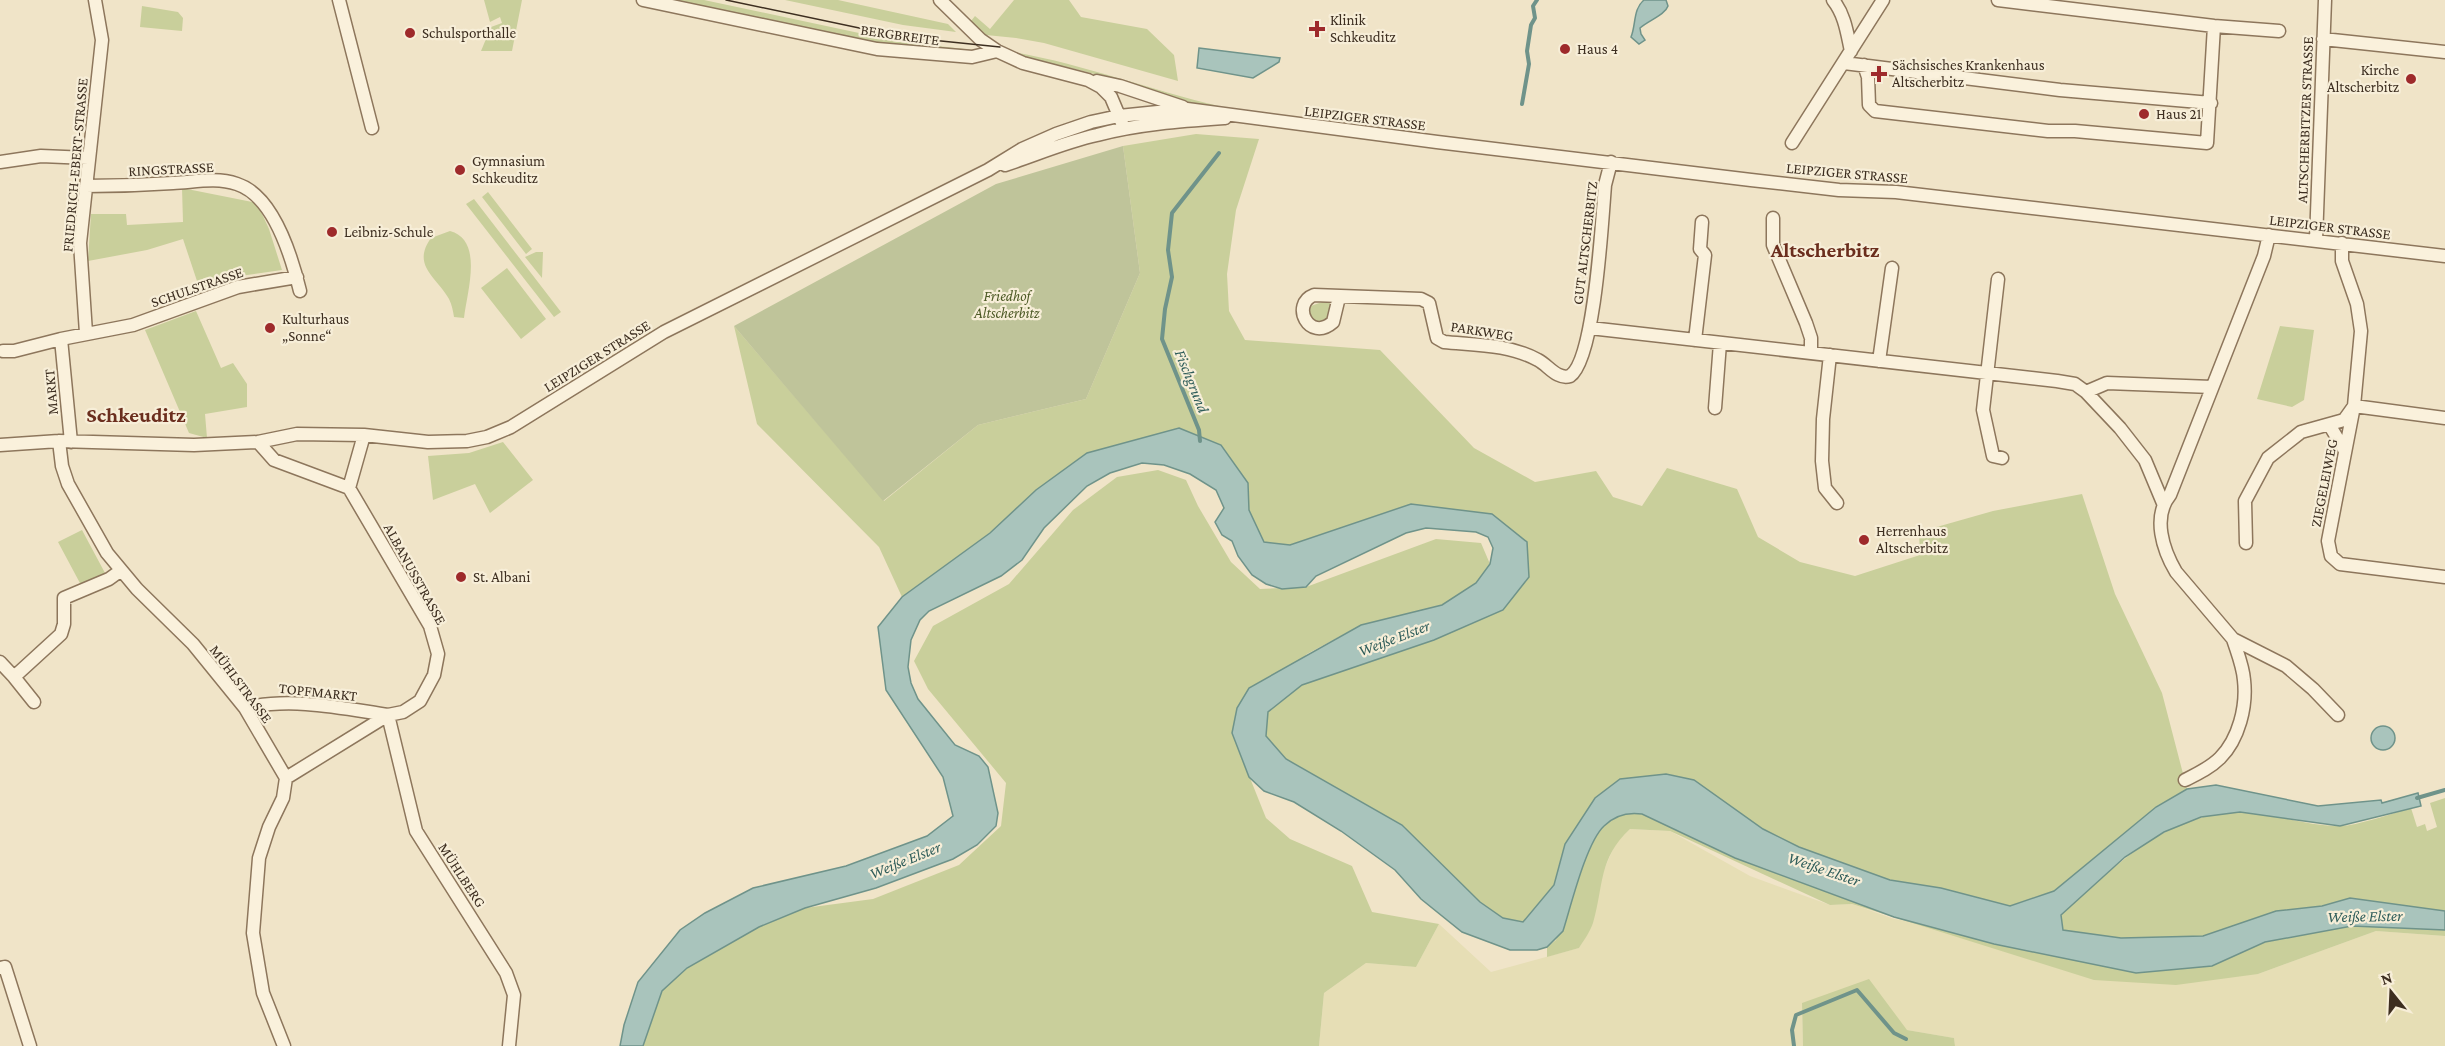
<svg xmlns="http://www.w3.org/2000/svg" width="2445" height="1046" font-family="'Crimson Pro',serif">
	<rect width="100%" height="100%" fill="#f0e4c8"/>
	<path fill="#e6deb5" d="M 1630,829 L 1670,831 L 1750,876 L 1830,905 L 1852,904 L 1894,919 L 2258,974 L 2376,931 L 2445,936 L 2445,1046 L 1955,1046 L 1954,1038 L 1907,1030 L 1802,1003 L 1803,1046 L 1319,1046 L 1324,993 L 1366,963 L 1416,967 L 1439,924 L 1491,972 L 1579,948 L 1592,925 L 1601,877 L 1616,842 Z"/>
	<path fill="#c9cf9b" d="M 484,0 L 522,0 L 512,51 L 481,51 L 491,27 L 502,23 L 500,17 L 490,22 Z
		M 671,0 L 704,0 L 901,42 L 974,50 L 972,54 L 891,47 Z
		M 785,0 L 838,0 L 948,24 L 956,32 L 903,25 Z
		M 1014,0 L 1069,0 L 1081,17 L 1147,29 L 1174,55 L 1178,81 L 1044,43 L 1016,38 L 986,35 L 971,21 L 975,16 L 990,29 Z
		M 142,6 L 178,12 L 183,18 L 182,31 L 140,27 Z
		M 1013,52 C 1083,64 1150,90 1219,106 C 1175,104 1136,86 1094,74 C 1067,66 1040,63 1013,52 Z
		M 1196,134 L 1259,139 L 1236,210 L 1227,274 L 1229,311 L 1245,340 L 1380,350 L 1474,448 L 1535,482 L 1596,471 L 1613,497 L 1642,506 L 1667,468 L 1737,489 L 1758,537 L 1800,562 L 1855,576 L 1920,555 L 1919,532 L 1993,511 L 2082,494 L 2115,594 L 2162,693 L 2187,789 L 2156,807 L 2054,891 L 2010,906 L 1941,888 L 1890,880 L 1799,847 L 1763,829 L 1694,780 L 1666,774 L 1565,844 L 1554,885 L 1523,922 L 1503,918 L 1480,902 L 1402,825 L 1286,759 L 1266,736 L 1268,712 L 1302,685 L 1434,640 L 1527,542 L 1411,504 L 1290,545 L 1263,542 L 1249,510 L 1248,483 L 1221,445 L 1179,428 L 1036,490 L 990,533 L 902,597 L 879,547 L 757,424 L 734,326 L 884,501 L 978,425 L 1086,399 L 1140,273 L 1123,146 Z
		M 182,188 L 257,203 L 269,229 L 282,270 L 233,277 L 201,293 L 183,239 L 147,250 L 88,261 L 91,214 L 126,214 L 127,225 L 183,222 Z
		M 488,192 L 532,249 L 526,254 L 482,197 Z
		M 474,199 L 561,312 L 554,317 L 466,204 Z
		M 450,231 C 484,240 467,292 464,318 L 454,317 C 453,311 452,305 449,299 C 437,277 411,266 431,238 Z
		M 536,252 L 543,252 L 542,278 L 525,257 Z
		M 507,268 L 546,319 L 521,339 L 481,288 Z
		M 1322,302 L 1330,302 L 1330,316 L 1325,324 L 1317,324 L 1307,314 L 1311,306 Z
		M 196,311 L 221,368 L 233,363 L 247,384 L 247,407 L 205,414 L 207,438 L 189,433 L 145,330 Z
		M 2280,326 L 2314,330 L 2304,400 L 2292,407 L 2257,399 Z
		M 503,442 L 533,480 L 490,513 L 475,484 L 433,500 L 428,456 L 469,453 Z
		M 1158,470 L 1186,480 L 1198,506 L 1231,562 L 1260,589 L 1306,587 L 1436,539 L 1481,543 L 1490,564 L 1476,583 L 1442,605 L 1361,625 L 1307,654 L 1232,733 L 1266,818 L 1290,839 L 1352,866 L 1372,912 L 1439,924 L 1416,967 L 1366,963 L 1324,993 L 1319,1046 L 643,1046 L 662,991 L 687,968 L 759,927 L 805,908 L 873,899 L 959,865 L 1001,826 L 1006,783 L 928,689 L 914,661 L 933,626 L 1009,584 L 1073,510 L 1117,477 Z
		M 82,530 L 105,573 L 81,585 L 58,542 Z
		M 2445,798 L 2445,911 L 2350,898 L 2322,906 L 2276,911 L 2203,936 L 2121,938 L 2063,930 L 2061,915 C 2112,869 2165,813 2240,812 C 2271,812 2309,827 2340,826 C 2357,826 2393,813 2411,808 L 2417,827 L 2425,824 L 2427,831 L 2437,827 L 2430,803 Z
		M 1630,812 L 1642,814 L 1735,858 L 1894,917 L 1994,944 L 2058,956 L 2212,966 L 2265,942 L 2352,926 L 2445,930 L 2445,936 L 2376,931 L 2258,974 L 2176,985 L 2094,980 L 1852,904 L 1830,905 L 1670,831 L 1630,829 C 1598,859 1604,885 1593,923 C 1590,932 1584,940 1579,948 L 1547,957 L 1547,947 L 1556,940 C 1567,910 1584,851 1602,828 C 1609,820 1621,815 1630,812 Z
		M 1869,979 L 1907,1030 L 1954,1038 L 1955,1046 L 1803,1046 L 1802,1003 Z"/>
	<path fill="#bfc49a" d="M 1123,146 L 1140,273 L 1086,399 L 978,425 L 883,501 L 734,326 L 996,184 Z"/>
	<path fill="#a9c4bc" stroke="#6f938a" stroke-width="1.5" d="M 1644,0 L 1666,0 L 1668,6 C 1665,15 1649,20 1640,28 L 1641,34 L 1645,40 L 1639,44 L 1631,37 C 1636,25 1633,9 1644,0 Z
		M 1199,48 L 1280,58 L 1279,62 L 1253,78 L 1197,68 Z
		M 1179,428 L 1221,445 L 1248,483 L 1249,510 L 1264,542 L 1290,545 L 1411,504 L 1492,514 L 1527,542 L 1529,577 L 1503,610 L 1434,640 L 1302,685 L 1268,712 L 1266,736 L 1286,759 L 1402,825 L 1480,902 L 1503,918 L 1523,922 L 1554,885 L 1565,844 L 1595,798 L 1620,779 L 1666,774 L 1694,780 L 1763,829 L 1799,847 L 1890,880 L 1941,888 L 2010,906 L 2054,891 L 2156,807 L 2187,789 L 2216,785 L 2318,806 L 2381,800 L 2382,803 L 2418,793 L 2421,806 L 2340,826 L 2240,812 L 2201,817 L 2164,832 L 2125,857 L 2061,915 L 2063,930 L 2121,938 L 2203,936 L 2276,911 L 2322,906 L 2350,898 L 2445,911 L 2445,930 L 2352,926 L 2265,942 L 2212,966 L 2136,973 L 1994,944 L 1894,917 L 1735,858 L 1642,814 C 1628,812 1615,815 1604,826 C 1586,843 1571,906 1563,931 L 1547,947 L 1537,950 L 1510,950 L 1462,932 L 1421,899 L 1395,870 L 1341,831 L 1294,802 L 1264,791 L 1249,777 L 1232,733 L 1237,708 L 1249,688 L 1361,625 L 1442,605 L 1476,583 L 1490,564 L 1493,548 L 1488,537 L 1476,532 L 1426,528 L 1406,533 L 1316,576 L 1306,587 L 1282,589 L 1266,584 L 1252,575 L 1238,556 L 1232,541 L 1222,535 L 1215,522 L 1224,508 L 1216,490 L 1190,474 L 1164,465 L 1142,463 L 1110,473 L 1087,486 L 1044,528 L 1022,560 L 1001,576 L 929,611 L 920,620 L 911,640 L 908,667 L 911,683 L 918,699 L 955,745 L 979,756 L 988,767 L 998,813 L 996,826 L 977,845 L 953,859 L 876,888 L 805,908 L 759,927 L 687,968 L 662,991 L 643,1046 L 620,1046 L 624,1025 L 638,982 L 680,930 L 705,913 L 753,888 L 846,866 L 927,836 L 953,816 L 943,777 L 886,690 L 878,627 L 902,597 L 990,533 L 1036,490 L 1087,453 Z
		M2371 738a12 12 0 1 1 24 0a12 12 0 1 1-24 0Z"/>
	<g fill="none" stroke-linecap="round" stroke-linejoin="round">
		<path stroke="#6f938a" stroke-width="4" d="M 1522,104 L 1529,64 L 1527,51 L 1531,25 L 1535,18 L 1533,6 L 1537,0
			M 1200,441 L 1199,430 L 1162,339 L 1165,309 L 1172,277 L 1168,250 L 1172,213 L 1219,153
			M 2417,798 L 2445,790
			M 1794,1046 L 1792,1030 L 1796,1015 L 1857,990 L 1894,1033 L 1906,1039"/>
		<g stroke="#8d765c" stroke-width="15">
			<path id="minor" d="M 339,0 L 372,128
				M 643,0 L 877,49 L 972,57 L 997,51
				M 940,0 L 981,40 L 997,51 L 1023,63 L 1088,80 L 1101,87 L 1111,97 L 1122,123
				M 1833,0 C 1845,15 1847,33 1851,51
				M 1998,0 L 2214,26 L 2279,31
				M 2323,39 L 2445,52
				M 1844,63 L 2060,90 L 2211,103
				M 1864,65 L 1868,77 L 1869,105 L 1875,111 L 2048,131 L 2075,131 L 2207,143 L 2214,26
				M 1097,81 L 1120,86 L 1183,107
				M 1792,143 L 1883,0
				M 0,162 L 41,156 L 88,158
				M 1005,165 C 1036,155 1065,142 1097,135 C 1138,124 1182,121 1225,118
				M 86,186 C 115,186 144,185 173,183 C 195,182 216,177 237,184 C 274,196 292,258 300,291
				M 1773,218 L 1773,245 L 1806,323 L 1811,338 L 1811,353
				M 2269,235 L 2264,256 L 2170,495 C 2152,517 2163,550 2176,572 L 2233,639 L 2286,666 L 2313,689 L 2338,715
				M 2316,240 L 2325,0
				M 1998,279 L 1983,410 L 1993,456 L 2002,458
				M 1339,297 L 1333,322 C 1309,343 1290,304 1314,295 L 1421,299 L 1429,303 L 1437,338 L 1444,342 C 1475,345 1509,344 1538,360 C 1548,365 1557,380 1570,376 C 1595,359 1602,220 1605,185 L 1611,162
				M 1590,328 L 2057,381 L 2075,384 L 2086,392
				M 86,333 L 80,243 L 102,40 L 95,0
				M 1695,340 L 1705,255 L 1700,249 L 1702,222
				M 3,351 L 14,351 L 61,339
				M 1830,355 L 1823,419 L 1822,461 L 1825,488 L 1837,503
				M 1879,361 L 1892,268
				M 1715,408 L 1720,343
				M 2445,418 L 2354,406 L 2328,541 L 2331,556 L 2340,564 L 2445,577
				M 2330,426 L 2345,451
				M 59,441 L 62,466 L 68,484 L 107,553 L 137,589 L 193,644 L 245,708 L 286,778 L 283,798 L 269,827 L 259,858 L 253,933 L 263,993 L 284,1046
				M 71,442 L 61,339 L 133,325 L 238,287 L 297,277
				M 258,442 L 274,460 L 349,488 L 430,626 L 438,654 L 434,675 L 420,701 L 403,712 L 388,715 L 286,778
				M 0,445 L 59,441 L 194,445 L 258,442 L 297,434 L 364,435 L 428,442 L 467,441 L 487,437 L 511,427 L 664,332 L 988,170 L 1022,149 L 1056,134 L 1091,122 L 1119,116 L 1187,109 L 1437,142 L 1751,180 L 1839,190 L 1896,192 L 2445,256
				M 349,488 L 364,435
				M 2163,503 L 2145,460 L 2120,428 L 2086,392 L 2107,383 L 2212,387
				M 2246,543 L 2245,501 L 2268,458 L 2301,432 L 2344,420 L 2354,406 L 2361,331 L 2357,304 L 2342,261 L 2342,243
				M 0,662 L 14,677
				M 34,702 L 14,677 L 61,634 L 64,624 L 64,598 L 109,579 L 120,571
				M 245,708 C 292,697 341,708 388,715
				M 388,715 L 416,831 L 506,973 L 514,995 L 509,1046
				M 2185,780 C 2197,774 2210,768 2220,758 C 2239,739 2247,706 2244,680 C 2243,666 2237,652 2233,639
				M 0,968 L 5,967 L 30,1046"/>
		</g>
		<use href="#minor" stroke="#faf1dc" stroke-width="12"/>
		<path stroke="#3d2e20" stroke-width="1.5" d="M 726,0 L 902,37 L 1000,47
			M 2308,227 L 2326,229"/>
	</g>
	<g fill="#9e2a2b" stroke="#f7eed8" stroke-width="2">
		<path d="M1314 20h6v6h6v6h-6v6h-6v-6h-6v-6h6z"/>
		<circle cx="410" cy="33" r="6"/>
		<circle cx="1565" cy="49" r="6"/>
		<path d="M1876 65h6v6h6v6h-6v6h-6v-6h-6v-6h6z"/>
		<circle cx="2411" cy="79" r="6"/>
		<circle cx="2144" cy="114" r="6"/>
		<circle cx="460" cy="170" r="6"/>
		<circle cx="332" cy="232" r="6"/>
		<circle cx="270" cy="328" r="6"/>
		<circle cx="1864" cy="540" r="6"/>
		<circle cx="461" cy="577" r="6"/>
	</g>
	<g text-anchor="middle" dominant-baseline="central" stroke-width="4.5" stroke-linejoin="round" paint-order="stroke">
		<g font-size="15" fill="#3d2e20" stroke="#f7eed8" text-anchor="start">
			<text x="1330" y="20">Klinik<tspan x="1330" dy="17">Schkeuditz</tspan></text>
			<text x="422" y="33">Schulsporthalle</text>
			<text x="1577" y="49">Haus 4</text>
			<text x="1892" y="65">Sächsisches Krankenhaus<tspan x="1892" dy="17">Altscherbitz</tspan></text>
			<text x="2399" y="70" text-anchor="end">Kirche<tspan x="2399" dy="17">Altscherbitz</tspan></text>
			<text x="2156" y="114">Haus 21</text>
			<text x="472" y="161">Gymnasium<tspan x="472" dy="17">Schkeuditz</tspan></text>
			<text x="344" y="232">Leibniz-Schule</text>
			<text x="282" y="319">Kulturhaus<tspan x="282" dy="17">„Sonne“</tspan></text>
			<text x="1876" y="531">Herrenhaus<tspan x="1876" dy="17">Altscherbitz</tspan></text>
			<text x="473" y="577">St. Albani</text>
		</g>
		<g font-size="15" fill="#3d2e20" stroke="#f7eed8">
			<text transform="translate(900 35) rotate(8)">BERGBREITE</text>
			<text transform="translate(1365 118) rotate(7)">LEIPZIGER STRASSE</text>
			<text transform="translate(2305 120) rotate(-88)">ALTSCHERBITZER STRASSE</text>
			<text transform="translate(75 165) rotate(-85)">FRIEDRICH-EBERT-STRASSE</text>
			<text transform="translate(171 169) rotate(-3)">RINGSTRASSE</text>
			<text transform="translate(1847 173) rotate(5)">LEIPZIGER STRASSE</text>
			<text transform="translate(2330 227) rotate(7)">LEIPZIGER STRASSE</text>
			<text transform="translate(1585 243) rotate(-83)">GUT ALTSCHERBITZ</text>
			<text transform="translate(197 287) rotate(-19)">SCHULSTRASSE</text>
			<text transform="translate(1482 331) rotate(9)">PARKWEG</text>
			<text transform="translate(597 356) rotate(-32)">LEIPZIGER STRASSE</text>
			<text transform="translate(51 392) rotate(-95)">MARKT</text>
			<text transform="translate(2324 483) rotate(-79)">ZIEGELEIWEG</text>
			<text transform="translate(415 574) rotate(61)">ALBANUSSTRASSE</text>
			<text transform="translate(241 684) rotate(53)">MÜHLSTRASSE</text>
			<text transform="translate(318 692) rotate(6)">TOPFMARKT</text>
			<text transform="translate(462 875) rotate(57)">MÜHLBERG</text>
		</g>
		<g font-size="15" font-style="italic" fill="#4d5a26" stroke="#f7eed8">
			<text x="1007" y="296">Friedhof<tspan x="1007" dy="17">Altscherbitz</tspan></text>
		</g>
		<g font-size="16" font-style="italic" fill="#2f5d5a" stroke="#f7eed8">
			<text transform="translate(1192 381) rotate(68)">Fischgrund</text>
			<text transform="translate(1394 638) rotate(-21)">Weiße Elster</text>
			<text transform="translate(905 860) rotate(-22)">Weiße Elster</text>
			<text transform="translate(1824 869) rotate(19)">Weiße Elster</text>
			<text transform="translate(2365 916) rotate(-1)">Weiße Elster</text>
		</g>
		<g font-size="21" font-weight="bold" fill="#6b2e1e" stroke="#f7eed8">
			<text x="1825" y="250">Altscherbitz</text>
			<text x="136" y="415">Schkeuditz</text>
		</g>
	</g>
	<g transform="translate(2391 992) rotate(342)" stroke="#f7eed8" stroke-width="4.5" paint-order="stroke">
	<path d="M0-4.5L10 22L0 15L-10 22Z" fill="#3d2e20"/>
	<text y="-9" font-size="16" font-weight="bold" text-anchor="middle" fill="#3d2e20">N</text>
	</g>
</svg>
